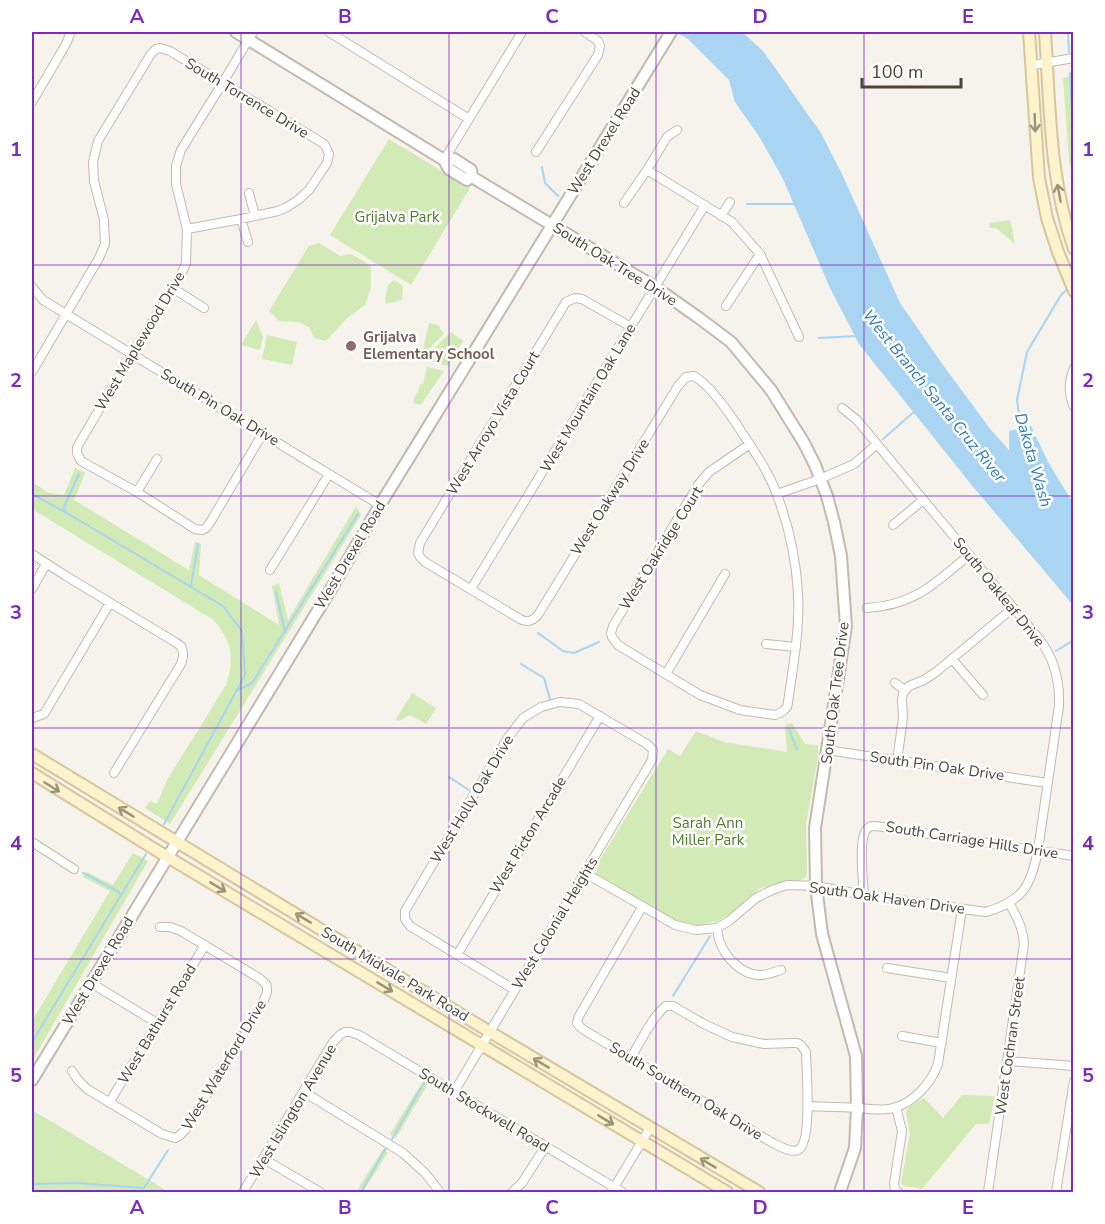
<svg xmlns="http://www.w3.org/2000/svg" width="1105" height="1224" font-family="'Nunito Sans',sans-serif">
	<rect width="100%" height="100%" fill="#f6f3ec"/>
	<path fill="#d2eab5" d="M 1073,75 L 1074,75 L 1073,180 L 1069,160 L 1063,78 Z
		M 389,139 L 470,188 L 411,285 L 330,235 Z
		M 1010,220 L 1015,244 L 996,228 L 990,228 L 989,223 Z
		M 319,243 L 340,256 L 351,254 L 371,266 L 371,287 L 365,305 L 347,318 L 326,341 L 314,338 L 309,327 L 299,322 L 279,321 L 269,311 L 309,246 Z
		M 394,280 L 403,286 L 402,300 L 386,304 L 385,299 L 388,285 Z
		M 256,320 L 263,337 L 260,350 L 241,345 Z
		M 429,323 L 438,325 L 444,334 L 424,354 L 422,354 Z
		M 451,332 L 463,341 L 448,366 L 423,359 Z
		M 267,335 L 297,342 L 292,365 L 262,359 Z
		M 427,367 L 444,371 L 421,405 L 413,403 L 416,393 L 418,393 L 420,384 L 423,384 Z
		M 75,468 L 85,473 L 74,500 L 189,570 L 195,542 L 201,544 L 199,575 L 279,625 L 272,586 L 279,583 L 288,620 L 356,506 L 361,515 L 170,824 L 145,808 L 150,801 L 157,804 L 167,780 L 226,685 C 235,658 232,639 212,619 L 32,509 L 32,482 L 49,493 L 64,495 Z
		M 412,693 L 436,708 L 426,724 L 410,715 L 399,721 L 396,719 Z
		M 792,723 L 805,744 L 818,745 L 818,757 L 806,824 L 807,871 L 806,877 L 802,880 L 774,884 L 759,889 L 734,911 L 718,921 L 698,925 L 678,922 L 597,874 L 596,866 L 668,749 L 680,756 L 696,731 L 724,742 L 787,752 L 785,725 Z
		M 133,853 L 148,861 L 32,1061 L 32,1021 L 110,891 L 83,877 L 87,872 L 113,885 Z
		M 423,1081 L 428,1084 L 396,1138 L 390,1134 Z
		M 962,1095 L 995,1096 L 989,1124 L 976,1124 L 922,1189 L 904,1186 L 901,1183 L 910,1133 L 906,1113 L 908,1108 L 924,1098 L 943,1118 Z
		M 32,1110 L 169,1192 L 32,1192 Z
		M 383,1149 L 388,1152 L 363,1192 L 356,1192 Z"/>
	<path fill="#a9d4f2" d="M 676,32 L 742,32 L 763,51 L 821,133 L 842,174 L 900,303 L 943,365 L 991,430 L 1009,450 L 1009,431 L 1031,426 L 1048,462 L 1073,503 L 1073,605 L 970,483 L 859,344 L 830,288 L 783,179 L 760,138 L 735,102 L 729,80 L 688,39 Z"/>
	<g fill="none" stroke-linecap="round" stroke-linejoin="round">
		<path stroke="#a9d4f2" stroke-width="2" d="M 1068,32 L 1069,52
			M 1070,73 L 1074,148
			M 542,167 L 545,183 L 558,196
			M 747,204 L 795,204
			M 819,338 L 858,336
			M 1021,429 L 1017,400 L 1027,352 L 1061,295 L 1069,288
			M 883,439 L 915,411
			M 32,494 L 72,516 L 223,606 L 242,631 L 245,675 L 164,824
			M 65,513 L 64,507 L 79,474
			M 191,586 L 198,544
			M 276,592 L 285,632
			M 538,633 L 563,651 L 574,653 L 599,642
			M 1056,651 L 1074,640
			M 521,664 L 544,678 L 550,699
			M 238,690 L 252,683 L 358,514
			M 789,729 L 797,749
			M 449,777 L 469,790
			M 83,873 L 119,892 L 121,896
			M 673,996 L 710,936
			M 32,1042 L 146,854
			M 392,1139 L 424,1083
			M 32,1186 L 34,1184 L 76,1183 L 144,1188 L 168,1150
			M 361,1192 L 386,1148"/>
		<g stroke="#c2bbae" stroke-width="10">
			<path id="minor" d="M 329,32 L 469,119
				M 585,32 L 598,41 L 600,46
				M 160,48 L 170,51 L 321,142 L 325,145 L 329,154 L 327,163 L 309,190 L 298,200 L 287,207 L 278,211 L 241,219 L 187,229
				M 1032,65 L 1074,58
				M 32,102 L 66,44 L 71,32
				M 536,152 L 598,55 L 600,46
				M 444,160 L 522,32
				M 647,170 L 732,222 L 760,254 L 799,337
				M 249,193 L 255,216
				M 624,203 L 647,170 L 667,137 L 677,130
				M 721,216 L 730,202
				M 241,219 L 248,242
				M 32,287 L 43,300 L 380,505
				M 174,289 L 204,308
				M 575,298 L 582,299 L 631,327
				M 726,306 L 760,254
				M 1074,368 C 1068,382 1068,394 1074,407
				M 32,372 L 99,258 L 105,244 L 104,220 L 94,181 L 93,162 L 98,141 L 151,54 L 156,49 L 160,48
				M 77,453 L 77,448 L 80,442 L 132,354 L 181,275 L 186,263 L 187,229 L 176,184 L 176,166 L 181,150 L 222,84 L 253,32
				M 77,453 L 81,461 L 137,492 L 195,529 L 202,530
				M 137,492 L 157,459
				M 777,494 L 820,479 L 854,464 L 877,444
				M 893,525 L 923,500
				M 202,530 L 206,528 L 211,521 L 263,433
				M 418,553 L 420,557 L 425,562 L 520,619 C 526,623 533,621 538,615 L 678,386 L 686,377 L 694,376 C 711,386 730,414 741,431 C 754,451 769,472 777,495 C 789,526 796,560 798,593 C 800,629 793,667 788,702 L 787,707 L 782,712
				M 418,553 L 420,543 L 566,302 L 575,298
				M 32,554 L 66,576 L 175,642 L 181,646 L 183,652
				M 270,570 L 329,474
				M 32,589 L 46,564
				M 471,589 L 705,205
				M 867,608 C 915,605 934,584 969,555
				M 612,637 L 611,633 L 613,626 L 698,485 L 709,472 L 750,444
				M 612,637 L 618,645 L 700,695 L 740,710 L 775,715 L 782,712
				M 766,644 L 796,647
				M 952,659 L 983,695
				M 666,674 L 725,574
				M 895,683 L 905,690
				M 32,718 L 44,714 L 110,603
				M 827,750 L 1047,783
				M 897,761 L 903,718 L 902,700 L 903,693 L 909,686 L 924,680 L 936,672 L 1013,608
				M 114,773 L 181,664 L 183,657 L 183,652
				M 32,842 L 74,869
				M 585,873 L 675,925 L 696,930 L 717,928 L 729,921 L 756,898 L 772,890 L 787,885 L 816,886 L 864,895 L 986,912 C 1023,901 1031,886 1038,850 L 1059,706 C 1060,681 1055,660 1040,640 L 857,420 L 842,408
				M 864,895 C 863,881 858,838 867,829 C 870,826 871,826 876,826 L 1074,856
				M 160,927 L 170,927 L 181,931 L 259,978 L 266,984 L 267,988
				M 717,928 C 718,932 718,938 720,942 C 725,957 741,974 758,975 C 765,976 773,972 781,970
				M 457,955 L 600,716
				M 887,968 L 951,978
				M 91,983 L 157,1023
				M 666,1006 L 673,1006 L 704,1024 L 732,1037 L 764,1044 L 792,1043 L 797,1043 L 801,1045
				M 577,1023 L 580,1027 L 584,1030 L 771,1142 C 779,1146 790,1153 798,1150 C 813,1143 806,1068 806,1052 L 801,1045
				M 577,1023 L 579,1016 L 642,907
				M 345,1032 L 350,1032 L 359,1035 L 622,1192
				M 902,1036 L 942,1043
				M 631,1058 C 639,1044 654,1014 666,1006
				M 1008,1061 L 1074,1066
				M 72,1071 L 78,1080 L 87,1089 L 162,1134 L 175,1138
				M 304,1092 L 403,1153 L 425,1173 L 440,1192
				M 454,1092 L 652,760 L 653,750 L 647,744 L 579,704 L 560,702 L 541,707 L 523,718 L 507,739 L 405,911 L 405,919 L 410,926 L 515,990
				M 109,1103 L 205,945
				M 808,1106 C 825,1107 843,1107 860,1108 C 870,1109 883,1111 893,1108 C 914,1103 931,1083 938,1064 L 962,909
				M 896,1107 L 902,1131 L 894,1184 L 895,1190 L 898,1192
				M 175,1138 L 179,1136 L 186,1129 L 264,1000 L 267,992 L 267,988
				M 264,1159 L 320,1192
				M 612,1191 L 650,1128
				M 243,1192 L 333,1042 L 341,1034 L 345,1032
				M 512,1192 L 522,1183 L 545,1147
				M 988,1192 L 1024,944 C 1023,928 1017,917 1009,903
				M 1056,1192 L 1074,1081"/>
		</g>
		<g stroke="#c2bbae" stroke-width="14">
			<path id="tertiary" d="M 236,32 L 444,160
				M 472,177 L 471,170 L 454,159 L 444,160 L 449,169 L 467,180 L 472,177 L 655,287 L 699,318 L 731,342 L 771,390 L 804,443 L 815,465 L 827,496 L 834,522 L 841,556 L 846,626 L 815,828 L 816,886 L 822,934 L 856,1056 L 857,1108 L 855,1148 L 840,1192
				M 32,1080 L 331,589 L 380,505 L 671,32"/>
		</g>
		<g stroke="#d6c79b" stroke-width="14">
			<path id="secondary" d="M 1029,32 L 1039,178 L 1047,218 L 1058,252 L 1074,291
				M 1045,32 C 1050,105 1049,179 1074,249
				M 32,754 L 490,1032 L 759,1192
				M 32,773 L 156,850 L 727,1192"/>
		</g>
		<use href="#minor" stroke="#fff" stroke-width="8"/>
		<use href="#tertiary" stroke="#fff" stroke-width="10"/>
		<use href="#secondary" stroke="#fff3cd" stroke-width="10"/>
	</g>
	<defs><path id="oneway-shaft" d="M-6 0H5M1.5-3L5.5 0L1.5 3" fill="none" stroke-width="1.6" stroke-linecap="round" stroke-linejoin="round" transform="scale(1.5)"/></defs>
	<g stroke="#9c937c">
		<use href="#oneway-shaft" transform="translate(1035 123) rotate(88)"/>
		<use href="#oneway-shaft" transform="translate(1059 193) rotate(-101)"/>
		<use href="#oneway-shaft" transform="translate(52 787) rotate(32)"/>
		<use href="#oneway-shaft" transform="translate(126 812) rotate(-149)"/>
		<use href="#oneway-shaft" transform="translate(218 887) rotate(31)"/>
		<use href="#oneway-shaft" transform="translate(303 918) rotate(-149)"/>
		<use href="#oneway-shaft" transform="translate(385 987) rotate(31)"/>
		<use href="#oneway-shaft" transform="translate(541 1063) rotate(-149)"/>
		<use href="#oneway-shaft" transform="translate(606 1120) rotate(31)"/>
		<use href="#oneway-shaft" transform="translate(708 1163) rotate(-149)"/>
	</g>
	<path fill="none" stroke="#7b2cbf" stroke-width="1.5" stroke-opacity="0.55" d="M 241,32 L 241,1192M 449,32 L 449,1192M 656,32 L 656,1192M 864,32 L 864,1192M 32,265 L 1074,265M 32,496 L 1074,496M 32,728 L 1074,728M 32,959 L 1074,959"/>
	<circle fill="#8d6e63" stroke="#fff" stroke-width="2" cx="351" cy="346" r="6"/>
	<g text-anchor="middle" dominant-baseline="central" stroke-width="5" stroke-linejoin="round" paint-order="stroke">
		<g font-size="15" fill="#4b4439" stroke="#fff">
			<text transform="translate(247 98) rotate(31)">South Torrence Drive</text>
			<text transform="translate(604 141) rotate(-58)">West Drexel Road</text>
			<text transform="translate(615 264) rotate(32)">South Oak Tree Drive</text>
			<text transform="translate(140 341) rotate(-59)">West Maplewood Drive</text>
			<text transform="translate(588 398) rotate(-59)">West Mountain Oak Lane</text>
			<text transform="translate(220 407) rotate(31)">South Pin Oak Drive</text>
			<text transform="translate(493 423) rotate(-59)">West Arroyo Vista Court</text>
			<text transform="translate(610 497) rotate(-58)">West Oakway Drive</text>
			<text transform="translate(661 548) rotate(-58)">West Oakridge Court</text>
			<text transform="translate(350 555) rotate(-59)">West Drexel Road</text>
			<text transform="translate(999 592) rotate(51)">South Oakleaf Drive</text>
			<text transform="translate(835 693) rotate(-83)">South Oak Tree Drive</text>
			<text transform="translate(937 766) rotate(8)">South Pin Oak Drive</text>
			<text transform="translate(472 799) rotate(-59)">West Holly Oak Drive</text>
			<text transform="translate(528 835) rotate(-59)">West Picton Arcade</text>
			<text transform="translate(972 840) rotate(9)">South Carriage Hills Drive</text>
			<text transform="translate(887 898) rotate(8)">South Oak Haven Drive</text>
			<text transform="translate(555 923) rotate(-59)">West Colonial Heights</text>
			<text transform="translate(98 971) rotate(-59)">West Drexel Road</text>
			<text transform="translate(395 974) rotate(31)">South Midvale Park Road</text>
			<text transform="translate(157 1024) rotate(-59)">West Bathurst Road</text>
			<text transform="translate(1010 1046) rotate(-82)">West Cochran Street</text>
			<text transform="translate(224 1065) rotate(-59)">West Waterford Drive</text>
			<text transform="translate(686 1091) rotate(31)">South Southern Oak Drive</text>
			<text transform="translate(484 1110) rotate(31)">South Stockwell Road</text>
			<text transform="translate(293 1111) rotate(-59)">West Islington Avenue</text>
		</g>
		<g font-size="15" fill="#4a7f2a" stroke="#fff">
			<text x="397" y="217">Grijalva Park</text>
			<text x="708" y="823">Sarah Ann<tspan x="708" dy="17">Miller Park</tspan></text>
		</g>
		<g font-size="15" font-weight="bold" fill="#785e54" stroke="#fff" text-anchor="start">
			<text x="363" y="337">Grijalva<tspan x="363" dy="17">Elementary School</tspan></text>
		</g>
		<g font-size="16" font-style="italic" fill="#2e7ab2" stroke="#fff">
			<text transform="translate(934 396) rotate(51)">West Branch Santa Cruz River</text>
			<text transform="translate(1033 460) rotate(74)">Dakota Wash</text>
		</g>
	</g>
	<rect width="1105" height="1224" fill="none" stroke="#ffffff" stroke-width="66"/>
	<path d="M862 78v9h99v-9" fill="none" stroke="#4b4439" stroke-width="3"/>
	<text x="871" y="78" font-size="18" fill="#4b4439" stroke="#ffffff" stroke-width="4.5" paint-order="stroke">100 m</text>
	<rect x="33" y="33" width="1039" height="1158" fill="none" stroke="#7b2cbf" stroke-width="2"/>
	<g font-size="20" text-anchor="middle" font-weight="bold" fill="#7b2cbf">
		<text x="137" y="23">A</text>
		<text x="345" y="23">B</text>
		<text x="552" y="23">C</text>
		<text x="760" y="23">D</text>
		<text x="968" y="23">E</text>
		<text x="16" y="156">1</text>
		<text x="1088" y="156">1</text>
		<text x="16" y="387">2</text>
		<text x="1088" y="387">2</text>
		<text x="16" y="619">3</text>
		<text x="1088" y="619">3</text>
		<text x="16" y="850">4</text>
		<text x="1088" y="850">4</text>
		<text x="16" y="1082">5</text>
		<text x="1088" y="1082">5</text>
		<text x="137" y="1214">A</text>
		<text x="345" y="1214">B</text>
		<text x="552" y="1214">C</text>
		<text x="760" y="1214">D</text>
		<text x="968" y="1214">E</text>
	</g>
</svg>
